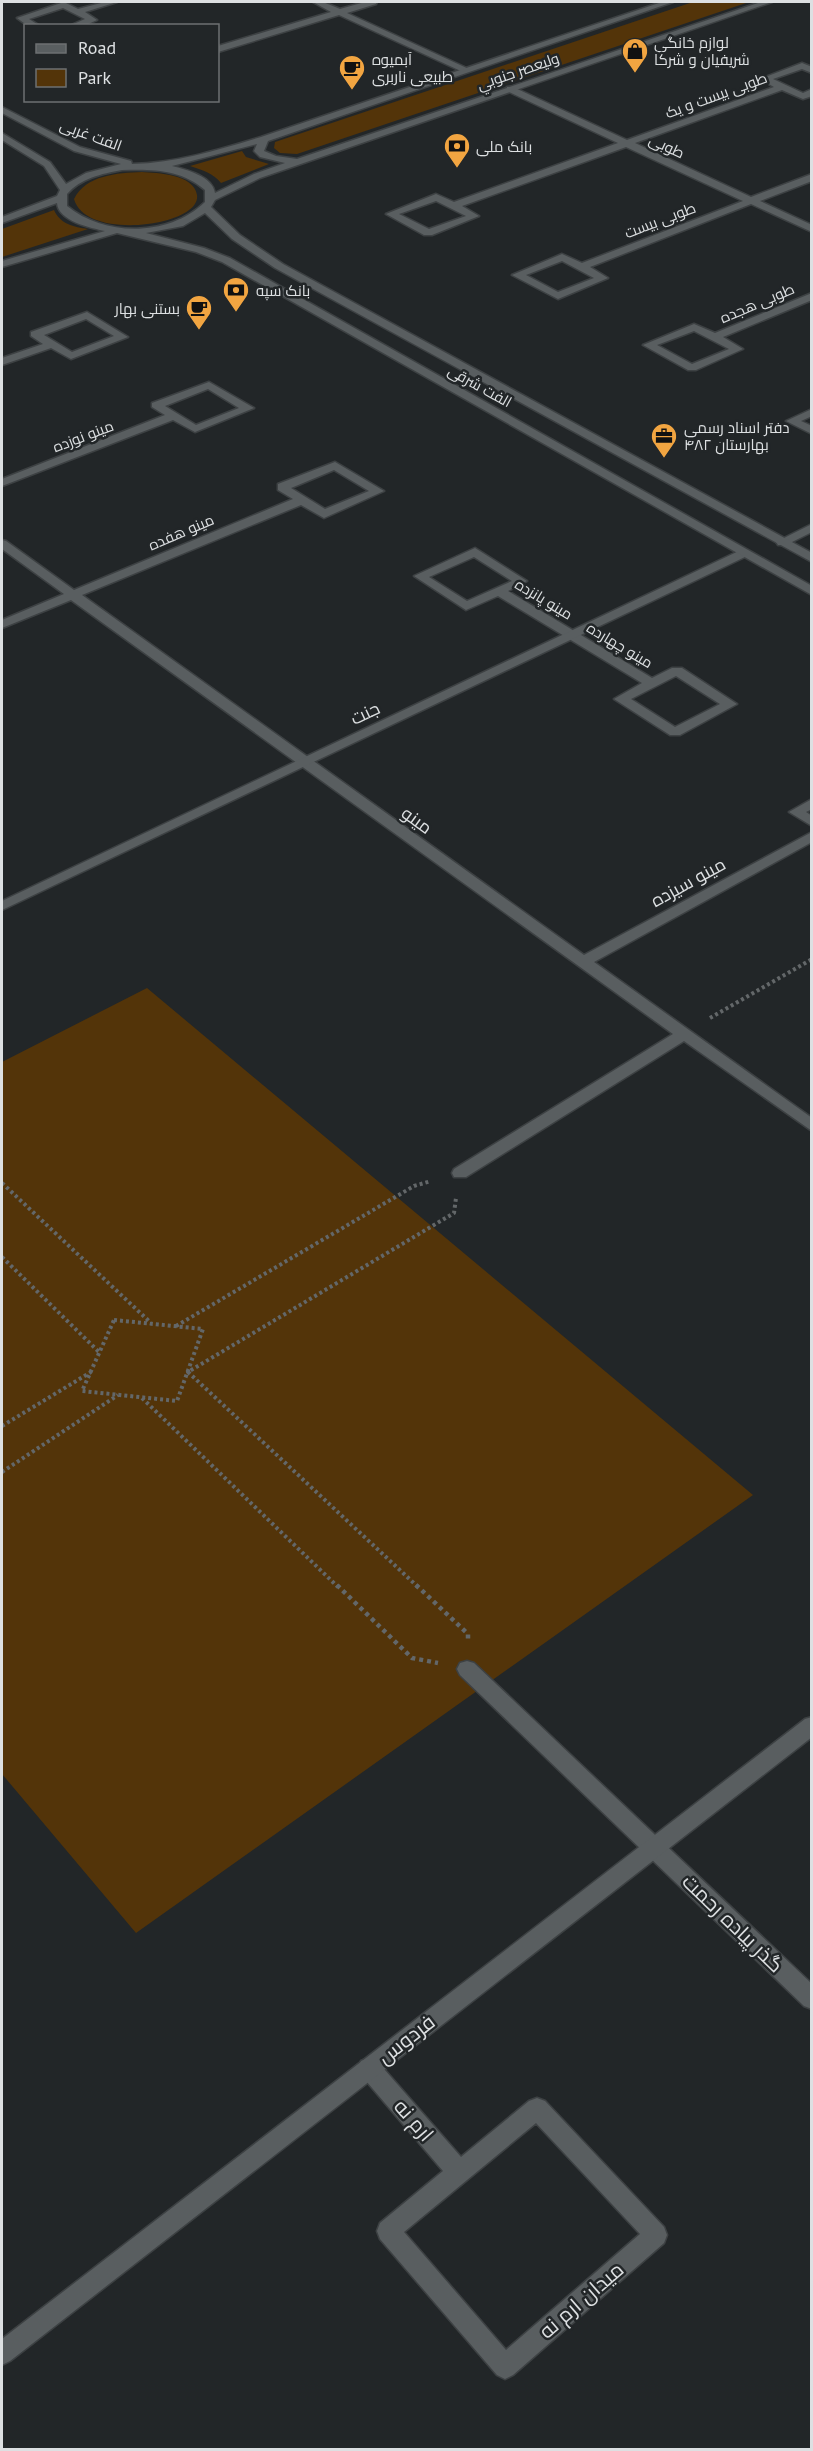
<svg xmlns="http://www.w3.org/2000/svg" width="813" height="2451" font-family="'PT Sans',Cairo,sans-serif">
	<rect width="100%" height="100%" fill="#222628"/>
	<path fill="#533409" d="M 693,2 L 749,2 L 297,154 L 280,153 L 274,148 L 275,142 Z
		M 242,151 L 246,157 L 269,164 L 221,183 C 213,173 202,170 190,166 Z
		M 142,172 C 157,173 194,174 197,195 C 198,201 194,207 189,210 C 165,229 84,235 74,199 C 86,175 117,173 142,172 Z
		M 54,210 C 60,224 74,227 88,229 L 2,257 L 2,229 Z
		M 147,988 L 753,1495 L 136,1933 L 2,1774 L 2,1062 Z"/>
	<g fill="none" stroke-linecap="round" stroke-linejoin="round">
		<g stroke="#3d4143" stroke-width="3">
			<path id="pedestrian" d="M 467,1661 L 474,1663 L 812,1984 L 812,2009 L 804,2006 L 460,1675 L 457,1669 L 460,1663 Z"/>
		</g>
		<g stroke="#3d4143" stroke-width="3">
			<path id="minor" d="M 105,2 L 117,2 L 85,12 L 97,20 L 84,26 L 69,26 L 85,19 L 63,8 L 29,19 L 40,26 L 28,26 L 17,18 L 64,2 L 78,9 Z
				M 313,2 L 323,2 L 340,9 L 365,2 L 377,2 L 376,4 L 347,13 L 471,70 L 463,72 L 339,15 L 218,52 L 218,46 L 331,12 Z
				M 802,63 L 812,67 L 812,73 L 802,69 L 773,79 L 803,93 L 812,89 L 812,96 L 803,99 L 782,90 L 635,143 L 751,197 L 812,174 L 812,181 L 760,201 L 812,225 L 812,232 L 751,204 L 590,267 L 608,278 L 558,299 L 512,275 L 562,254 L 582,263 L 743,201 L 626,147 L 462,206 L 479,216 L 432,235 L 424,235 L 386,214 L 436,194 L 454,202 L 618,143 L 507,91 L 507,87 L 513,87 L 627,140 L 774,87 L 760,79 ZM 436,201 L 466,216 L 429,229 L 399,214 ZM 562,261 L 594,278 L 558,292 L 526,275 Z
				M 812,293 L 812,300 L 723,337 L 743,349 L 696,370 L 688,370 L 643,345 L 694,324 L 715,333 ZM 694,331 L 729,349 L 692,364 L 657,345 Z
				M 87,312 L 128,337 L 71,359 L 51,348 L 2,365 L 2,358 L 43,344 L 31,336 L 31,332 ZM 86,319 L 114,336 L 72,352 L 44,335 Z
				M 209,382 L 254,408 L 195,432 L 173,420 L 2,486 L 2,479 L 165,415 L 152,407 L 152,403 ZM 208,389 L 239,408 L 196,425 L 165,406 Z
				M 812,409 L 812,416 L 801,421 L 812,426 L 812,434 L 786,421 Z
				M 335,462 L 384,491 L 324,518 L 301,505 L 82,595 L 584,955 L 812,832 L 812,842 L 594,962 L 812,1118 L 812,1131 L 684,1041 L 466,1177 L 454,1177 L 452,1173 L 454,1169 L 673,1034 L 71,600 L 2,628 L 2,620 L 64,594 L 2,549 L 2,540 L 6,541 L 74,590 L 293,499 L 278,490 L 278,484 ZM 334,470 L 369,491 L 325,509 L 291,488 Z
				M 475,548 L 527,581 L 508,591 L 652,678 L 672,668 L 682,668 L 737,704 L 680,735 L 670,735 L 614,699 L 642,683 L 498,596 L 466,610 L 414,576 ZM 474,557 L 512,581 L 467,601 L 429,577 ZM 676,676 L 720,704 L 675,727 L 631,699 Z
				M 812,799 L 812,809 L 806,812 L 812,816 L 812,826 L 789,812 Z
				M 369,2058 L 377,2061 L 461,2157 L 529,2101 L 537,2098 L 545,2101 L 664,2227 L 667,2235 L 664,2243 L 513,2375 L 505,2379 L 497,2375 L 380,2239 L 377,2231 L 380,2223 L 443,2171 L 361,2075 L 358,2068 L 361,2061 ZM 536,2123 L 640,2234 L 506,2350 L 404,2232 Z"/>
		</g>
		<g stroke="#3d4143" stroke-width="3">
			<path id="tertiary" d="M 812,524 L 812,532 L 786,545 L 778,545 L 776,542 Z
				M 743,549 L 749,553 L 747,556 L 2,910 L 2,901 Z
				M 812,1717 L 812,1737 L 10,2361 L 2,2365 L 2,2339 L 805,1719 Z"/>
		</g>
		<g stroke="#3d4143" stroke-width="3">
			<path id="secondary" d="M 662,2 L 673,2 L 268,141 L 264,151 L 276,156 L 297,159 L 761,2 L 772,2 L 260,178 L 215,200 L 211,207 L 240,235 L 283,264 L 812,553 L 812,562 L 275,268 L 232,239 L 205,213 L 183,226 L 146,233 L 204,248 L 230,258 L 812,586 L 812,595 L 222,262 L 196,252 L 117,233 L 2,267 L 2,261 L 105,231 C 91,228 58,221 57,203 L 2,223 L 2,217 L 57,196 L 60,190 L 44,166 L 2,140 L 2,133 L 50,162 L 66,184 L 86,173 L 121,164 L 74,151 L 2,113 L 2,107 L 80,147 L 131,161 L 132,164 C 177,163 218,150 261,137 ZM 257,144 L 254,151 L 260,157 L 285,163 L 254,174 L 215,193 C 212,176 187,170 172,166 ZM 122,170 C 152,169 181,169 205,190 L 205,202 C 169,237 105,237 67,206 L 67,194 C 81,178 101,174 122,170 Z"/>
		</g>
		<path stroke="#636769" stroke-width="4" stroke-dasharray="3 3" stroke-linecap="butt" d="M 710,1018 L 812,959
			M 2,1183 L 151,1323
			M 2,1257 L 100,1353
			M 114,1320 L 203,1329 L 177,1401 L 82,1391 Z
			M 176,1326 L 414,1186 L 431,1181
			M 142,1398 L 338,1587
			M 2,1426 L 91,1372
			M 2,1472 L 118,1395
			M 418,1587 L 188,1372 L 454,1213 L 456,1198"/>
		<path stroke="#636769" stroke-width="4.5" stroke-dasharray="4 4" stroke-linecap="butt" d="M 337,1585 L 412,1658 L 438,1663
			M 416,1585 L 468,1634 L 468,1641"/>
		<use href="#pedestrian" fill="#595e60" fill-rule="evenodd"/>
		<use href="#minor" fill="#595e60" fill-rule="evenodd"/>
		<use href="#tertiary" fill="#595e60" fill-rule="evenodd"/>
		<use href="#secondary" fill="#595e60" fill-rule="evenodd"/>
	</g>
	<defs>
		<g id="shop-pin" transform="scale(1.35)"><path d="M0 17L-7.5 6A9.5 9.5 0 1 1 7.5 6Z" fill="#f2a541" stroke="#222628"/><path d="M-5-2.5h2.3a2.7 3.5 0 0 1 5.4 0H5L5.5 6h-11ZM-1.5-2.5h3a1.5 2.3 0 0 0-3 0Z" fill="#111"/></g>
		<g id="cafe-pin" transform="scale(1.35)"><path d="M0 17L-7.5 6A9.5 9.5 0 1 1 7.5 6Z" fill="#f2a541" stroke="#222628"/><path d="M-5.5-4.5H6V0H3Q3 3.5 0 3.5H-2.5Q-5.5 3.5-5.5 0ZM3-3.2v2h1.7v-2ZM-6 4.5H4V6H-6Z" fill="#111"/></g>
		<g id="bank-pin" transform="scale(1.35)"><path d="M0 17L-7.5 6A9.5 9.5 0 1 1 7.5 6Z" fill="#f2a541" stroke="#222628"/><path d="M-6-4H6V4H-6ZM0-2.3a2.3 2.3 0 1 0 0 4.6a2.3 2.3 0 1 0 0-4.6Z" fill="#111"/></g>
		<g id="office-pin" transform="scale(1.35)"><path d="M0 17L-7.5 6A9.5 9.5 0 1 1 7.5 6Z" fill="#f2a541" stroke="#222628"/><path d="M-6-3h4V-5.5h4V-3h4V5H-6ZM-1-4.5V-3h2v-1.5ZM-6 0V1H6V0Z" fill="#111"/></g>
	</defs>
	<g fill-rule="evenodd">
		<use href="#shop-pin" x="635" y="51"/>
		<use href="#cafe-pin" x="352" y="68"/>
		<use href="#bank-pin" x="457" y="146"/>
		<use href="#bank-pin" x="236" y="290"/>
		<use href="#cafe-pin" x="199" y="308"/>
		<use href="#office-pin" x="664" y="436"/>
	</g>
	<g text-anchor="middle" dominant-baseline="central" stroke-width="5" stroke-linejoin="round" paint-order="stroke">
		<g font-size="15" fill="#dde0e2" stroke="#222628" text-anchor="start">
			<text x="654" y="42">لوازم خانگی<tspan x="654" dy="17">شریفیان و شرکا</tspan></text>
			<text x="372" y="59">آبمیوه<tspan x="372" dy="17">طبیعی ناربری</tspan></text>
			<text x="476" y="146">بانک ملی</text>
			<text x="256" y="290">بانک سپه</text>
			<text x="180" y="308" text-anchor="end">بستنی بهار</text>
			<text x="684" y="427">دفتر اسناد رسمی<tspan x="684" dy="17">۴۸۲ بهارستان</tspan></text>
		</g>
		<g font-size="15" fill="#dde0e2" stroke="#222628">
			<text transform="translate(518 71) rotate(-19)">وليعصر جنوبي</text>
			<text transform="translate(716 95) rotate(-20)">طوبی بیست و یک</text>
			<text transform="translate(91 135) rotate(20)">الفت غربی</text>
			<text transform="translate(667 146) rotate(25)">طوبی</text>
			<text transform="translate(660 220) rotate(-21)">طوبی بیست</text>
			<text transform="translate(757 303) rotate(-23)">طوبی هجده</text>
			<text transform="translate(480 386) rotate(29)">الفت شرقی</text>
			<text transform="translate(83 436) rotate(-21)">مینو نوزده</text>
			<text transform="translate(181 532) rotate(-23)">مینو هفده</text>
			<text transform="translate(544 599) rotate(31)">مینو پانزده</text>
			<text transform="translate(620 645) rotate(31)">مینو چهارده</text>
		</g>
		<g font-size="18" fill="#dde0e2" stroke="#222628">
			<text transform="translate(365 713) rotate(-25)">جنت</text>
			<text transform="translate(417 820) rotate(36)">مینو</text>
			<text transform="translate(688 882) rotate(-29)">مینو سیزده</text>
		</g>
		<g font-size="21" fill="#dde0e2" stroke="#222628">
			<text transform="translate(733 1923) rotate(44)">گذر پیاده رحمت</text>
			<text transform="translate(406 2039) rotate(-38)">فردوس</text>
			<text transform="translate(414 2120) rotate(49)">ارم نه</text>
			<text transform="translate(581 2300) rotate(-41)">میدان ارم نه</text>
		</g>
	</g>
	<rect width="813" height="2451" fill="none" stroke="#dde0e2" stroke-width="6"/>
	<rect x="24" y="24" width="195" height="78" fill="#222628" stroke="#6d7072" stroke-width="1.5"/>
	<rect x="36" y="44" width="30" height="9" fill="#595e60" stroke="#6d7072" stroke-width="1.5"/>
	<text x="78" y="54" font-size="18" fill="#dde0e2">Road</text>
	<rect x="36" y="69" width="30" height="18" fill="#533409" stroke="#6d7072" stroke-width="1.5"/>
	<text x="78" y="84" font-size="18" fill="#dde0e2">Park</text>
</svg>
